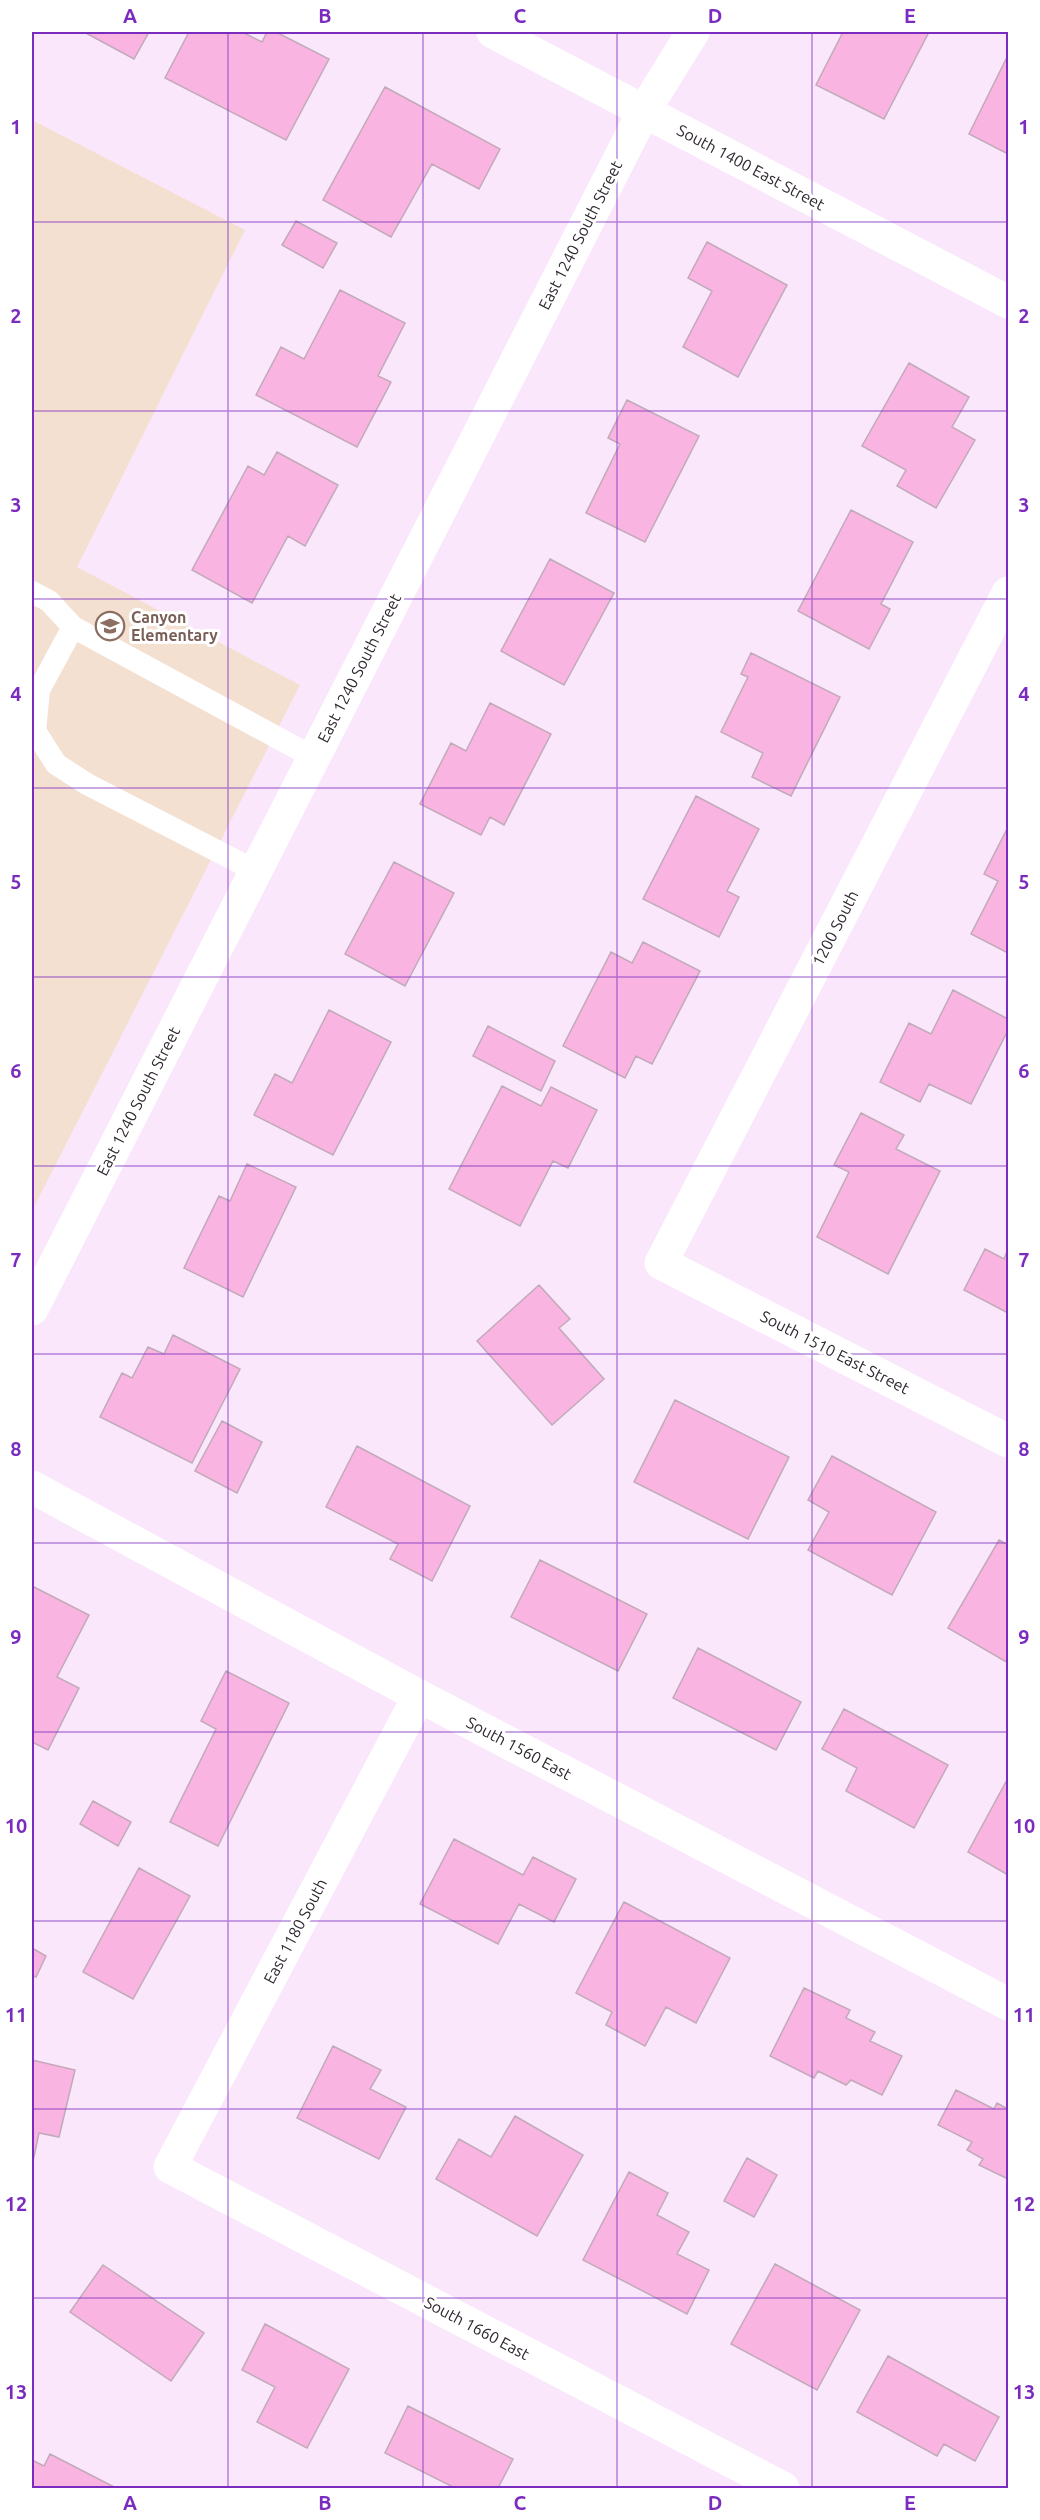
<svg xmlns="http://www.w3.org/2000/svg" width="1040" height="2520" font-family="Ubuntu,sans-serif">
	<rect width="100%" height="100%" fill="#fae7fc"/>
	<path fill="#f4e0d1" d="M 32,120 L 245,230 L 77,567 L 300,685 L 32,1211 Z"/>
	<path fill="#f9b4e1" stroke="#c2aab9" stroke-width="1.5" d="M 84,32 L 149,32 L 134,59 Z
		M 189,32 L 242,32 L 262,42 L 267,32 L 276,32 L 329,59 L 286,140 L 165,78 Z
		M 843,32 L 929,32 L 884,119 L 816,85 Z
		M 1008,55 L 1008,154 L 969,134 Z
		M 385,87 L 500,149 L 479,189 L 432,164 L 391,237 L 323,200 Z
		M 296,221 L 337,243 L 323,268 L 282,245 Z
		M 707,242 L 787,285 L 738,377 L 683,347 L 712,291 L 688,278 Z
		M 340,290 L 405,323 L 378,376 L 391,382 L 357,447 L 256,395 L 281,347 L 304,359 Z
		M 909,363 L 969,397 L 952,427 L 975,440 L 936,508 L 897,486 L 906,470 L 862,446 Z
		M 627,400 L 699,436 L 645,542 L 586,513 L 620,444 L 608,438 Z
		M 277,452 L 338,485 L 305,546 L 288,536 L 252,603 L 192,570 L 248,466 L 264,475 Z
		M 851,510 L 913,542 L 881,604 L 890,609 L 869,649 L 798,611 Z
		M 550,559 L 614,593 L 564,685 L 501,651 Z
		M 751,653 L 840,697 L 791,796 L 752,777 L 763,753 L 721,732 L 748,677 L 741,674 Z
		M 490,703 L 551,734 L 504,825 L 490,817 L 481,835 L 420,804 L 451,743 L 466,751 Z
		M 696,796 L 759,829 L 727,891 L 739,897 L 719,937 L 643,899 Z
		M 1008,827 L 1008,953 L 971,934 L 998,881 L 984,874 Z
		M 394,862 L 454,893 L 405,986 L 345,954 Z
		M 643,942 L 700,971 L 652,1064 L 636,1056 L 625,1078 L 563,1046 L 611,952 L 632,963 Z
		M 953,990 L 1008,1019 L 1008,1030 L 971,1104 L 929,1084 L 920,1102 L 880,1082 L 909,1023 L 931,1034 Z
		M 329,1010 L 391,1042 L 333,1155 L 254,1115 L 275,1074 L 292,1083 Z
		M 488,1026 L 555,1061 L 541,1091 L 473,1056 Z
		M 502,1086 L 541,1106 L 551,1087 L 597,1110 L 568,1168 L 553,1161 L 520,1226 L 449,1189 Z
		M 861,1113 L 904,1135 L 896,1149 L 940,1171 L 888,1274 L 817,1237 L 849,1172 L 834,1165 Z
		M 247,1164 L 296,1187 L 243,1297 L 184,1268 L 219,1196 L 230,1201 Z
		M 985,1249 L 1004,1259 L 1008,1249 L 1008,1313 L 964,1290 Z
		M 539,1285 L 570,1319 L 559,1328 L 604,1379 L 552,1425 L 477,1341 Z
		M 173,1335 L 240,1369 L 192,1463 L 100,1417 L 122,1373 L 132,1378 L 148,1347 L 164,1354 Z
		M 675,1400 L 789,1457 L 748,1539 L 634,1482 Z
		M 222,1421 L 262,1442 L 237,1493 L 195,1471 Z
		M 357,1446 L 470,1506 L 432,1581 L 390,1559 L 398,1544 L 326,1507 Z
		M 832,1456 L 936,1512 L 892,1595 L 808,1550 L 829,1512 L 808,1500 Z
		M 999,1540 L 1008,1545 L 1008,1663 L 948,1628 Z
		M 540,1560 L 647,1614 L 618,1671 L 511,1617 Z
		M 32,1586 L 89,1615 L 57,1677 L 79,1688 L 48,1750 L 32,1742 Z
		M 698,1648 L 801,1702 L 776,1750 L 673,1698 Z
		M 226,1671 L 289,1703 L 218,1846 L 170,1822 L 216,1729 L 201,1721 Z
		M 844,1709 L 948,1765 L 914,1828 L 846,1791 L 857,1768 L 822,1749 Z
		M 1008,1778 L 1008,1875 L 968,1852 Z
		M 93,1801 L 131,1822 L 118,1846 L 80,1824 Z
		M 454,1839 L 523,1875 L 533,1857 L 576,1879 L 554,1922 L 519,1904 L 498,1944 L 420,1904 Z
		M 139,1868 L 190,1896 L 133,1999 L 83,1972 Z
		M 624,1902 L 730,1958 L 696,2023 L 666,2007 L 645,2046 L 606,2025 L 612,2012 L 576,1993 Z
		M 32,1948 L 46,1956 L 36,1977 L 32,1976 Z
		M 804,1988 L 850,2010 L 846,2018 L 875,2032 L 870,2041 L 902,2056 L 882,2095 L 851,2080 L 846,2085 L 818,2071 L 814,2078 L 770,2056 Z
		M 333,2046 L 381,2070 L 370,2089 L 406,2107 L 379,2159 L 297,2118 Z
		M 32,2060 L 75,2070 L 59,2137 L 39,2133 L 32,2166 Z
		M 956,2090 L 994,2109 L 997,2103 L 1008,2109 L 1008,2179 L 979,2165 L 983,2159 L 967,2150 L 972,2142 L 938,2125 Z
		M 515,2116 L 583,2155 L 537,2236 L 436,2179 L 459,2139 L 491,2157 Z
		M 747,2158 L 777,2175 L 754,2217 L 724,2201 Z
		M 629,2172 L 668,2193 L 657,2215 L 689,2232 L 677,2254 L 709,2270 L 687,2314 L 583,2260 Z
		M 775,2264 L 860,2310 L 817,2390 L 731,2344 Z
		M 103,2265 L 204,2333 L 171,2381 L 70,2312 Z
		M 265,2324 L 349,2369 L 307,2448 L 257,2422 L 275,2387 L 242,2370 Z
		M 888,2356 L 999,2417 L 975,2461 L 944,2444 L 937,2456 L 857,2412 Z
		M 408,2406 L 513,2459 L 498,2488 L 455,2488 L 385,2453 Z
		M 50,2454 L 116,2488 L 32,2488 L 32,2460 L 44,2466 Z"/>
	<g fill="none" stroke-linecap="round" stroke-linejoin="round">
		<path stroke="#fff" stroke-width="22" d="M 32,592 L 49,601 L 73,627
			M 256,871 L 87,784 L 56,764 L 35,731 L 39,690 L 73,627 L 313,757"/>
		<path stroke="#fff" stroke-width="33" d="M 1008,593 L 661,1263 L 1008,1441
			M 32,1487 L 419,1696 L 1008,2004
			M 419,1696 L 170,2167 L 783,2488"/>
		<path stroke="#fff" stroke-width="33" d="M 493,32 L 1008,302
			M 32,1309 L 644,111 L 693,32"/>
	</g>
	<path fill="none" stroke="#7b2cbf" stroke-width="1.5" stroke-opacity="0.55" d="M 228,32 L 228,2488M 423,32 L 423,2488M 617,32 L 617,2488M 812,32 L 812,2488M 32,222 L 1008,222M 32,411 L 1008,411M 32,599 L 1008,599M 32,788 L 1008,788M 32,977 L 1008,977M 32,1166 L 1008,1166M 32,1354 L 1008,1354M 32,1543 L 1008,1543M 32,1732 L 1008,1732M 32,1921 L 1008,1921M 32,2109 L 1008,2109M 32,2298 L 1008,2298"/>
	<defs>
		<g id="school-ring" transform="scale(1.5)"><circle r="9.5" fill="#fff" stroke="#8d6e63" stroke-width="1.5"/><path d="M0-5L7-2L0 1L-7-2ZM-4 1L0 2.5L4 1V4Q0 6-4 4Z" fill="#8d6e63"/></g>
	</defs>
	<g fill-rule="evenodd">
		<use href="#school-ring" x="110" y="626"/>
	</g>
	<g text-anchor="middle" dominant-baseline="central" stroke-width="6" stroke-linejoin="round" paint-order="stroke">
		<g font-size="16" fill="#2f2830" stroke="#fff">
			<text transform="translate(751 167) rotate(28)">South 1400 East Street</text>
			<text transform="translate(580 235) rotate(-63)">East 1240 South Street</text>
			<text transform="translate(359 668) rotate(-63)">East 1240 South Street</text>
			<text transform="translate(835 928) rotate(-63)">1200 South</text>
			<text transform="translate(138 1101) rotate(-63)">East 1240 South Street</text>
			<text transform="translate(835 1352) rotate(27)">South 1510 East Street</text>
			<text transform="translate(519 1748) rotate(28)">South 1560 East</text>
			<text transform="translate(295 1931) rotate(-62)">East 1180 South</text>
			<text transform="translate(477 2328) rotate(28)">South 1660 East</text>
		</g>
		<g font-size="16" font-weight="bold" fill="#785e54" stroke="#fff" text-anchor="start">
			<text x="131" y="617">Canyon<tspan x="131" dy="18">Elementary</tspan></text>
		</g>
	</g>
	<rect width="1040" height="2520" fill="none" stroke="#ffffff" stroke-width="66"/>
	<rect x="33" y="33" width="974" height="2454" fill="none" stroke="#7b2cbf" stroke-width="2"/>
	<g font-size="20" text-anchor="middle" font-weight="bold" fill="#7b2cbf">
		<text x="130" y="23">A</text>
		<text x="325" y="23">B</text>
		<text x="520" y="23">C</text>
		<text x="715" y="23">D</text>
		<text x="910" y="23">E</text>
		<text x="16" y="134">1</text>
		<text x="1024" y="134">1</text>
		<text x="16" y="323">2</text>
		<text x="1024" y="323">2</text>
		<text x="16" y="512">3</text>
		<text x="1024" y="512">3</text>
		<text x="16" y="701">4</text>
		<text x="1024" y="701">4</text>
		<text x="16" y="889">5</text>
		<text x="1024" y="889">5</text>
		<text x="16" y="1078">6</text>
		<text x="1024" y="1078">6</text>
		<text x="16" y="1267">7</text>
		<text x="1024" y="1267">7</text>
		<text x="16" y="1456">8</text>
		<text x="1024" y="1456">8</text>
		<text x="16" y="1644">9</text>
		<text x="1024" y="1644">9</text>
		<text x="16" y="1833">10</text>
		<text x="1024" y="1833">10</text>
		<text x="16" y="2022">11</text>
		<text x="1024" y="2022">11</text>
		<text x="16" y="2211">12</text>
		<text x="1024" y="2211">12</text>
		<text x="16" y="2399">13</text>
		<text x="1024" y="2399">13</text>
		<text x="130" y="2510">A</text>
		<text x="325" y="2510">B</text>
		<text x="520" y="2510">C</text>
		<text x="715" y="2510">D</text>
		<text x="910" y="2510">E</text>
	</g>
</svg>
